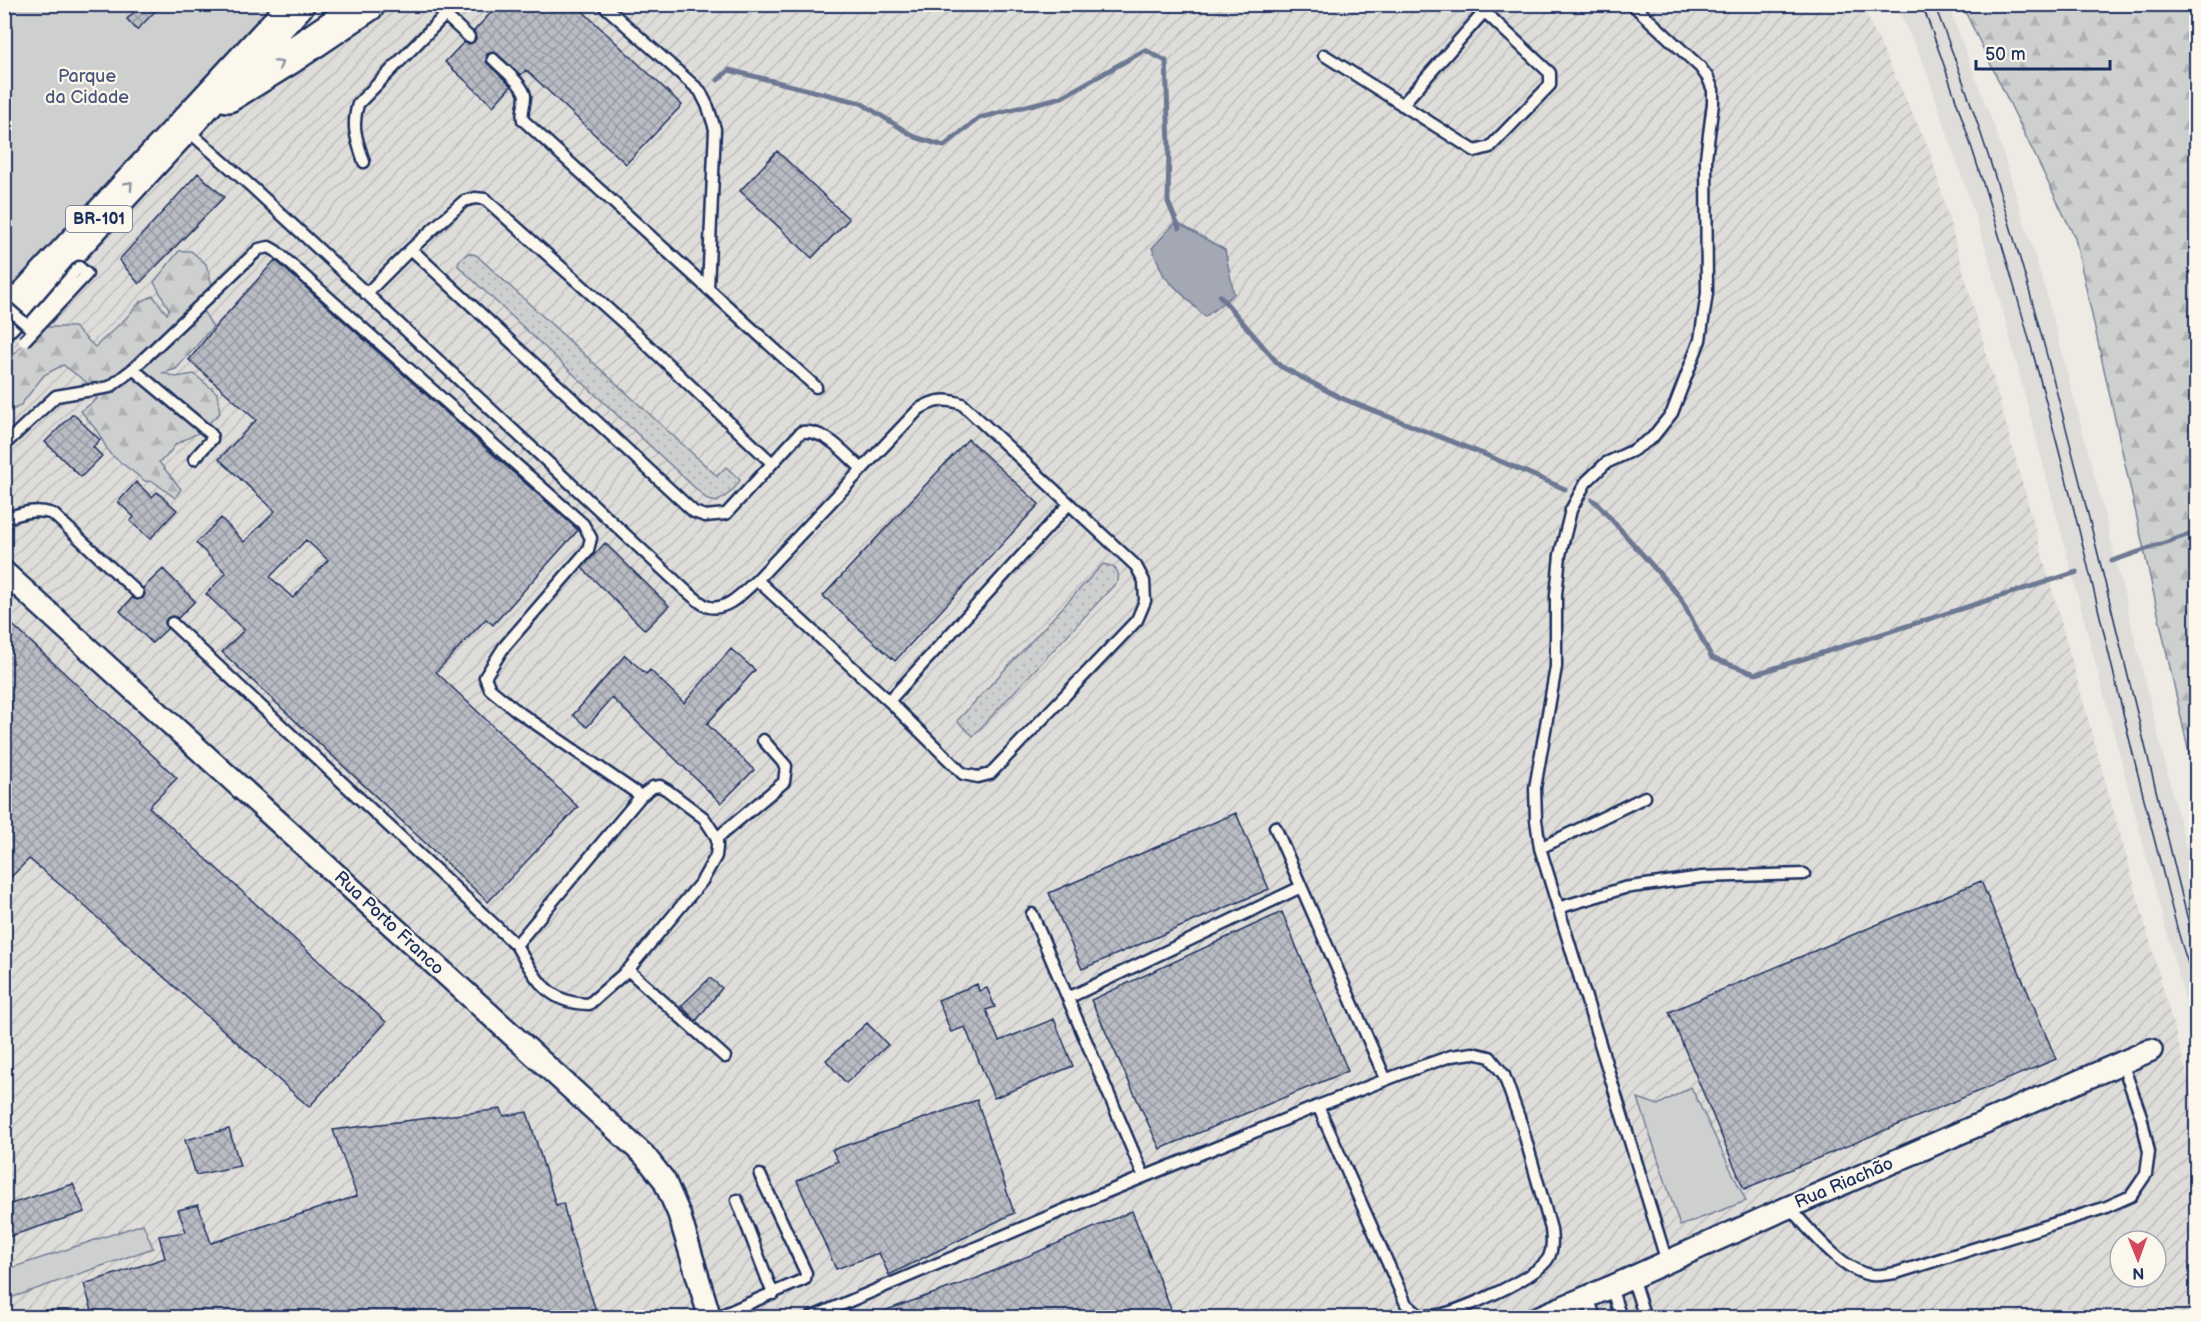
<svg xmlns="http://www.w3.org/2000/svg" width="2201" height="1322" font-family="'Balsamiq Sans',sans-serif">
	<defs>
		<pattern id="industrial-furrows" width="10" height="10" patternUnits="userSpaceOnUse" patternTransform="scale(1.5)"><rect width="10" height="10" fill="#deddda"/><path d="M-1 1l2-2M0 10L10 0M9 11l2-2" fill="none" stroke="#bebebe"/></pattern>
		<pattern id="forest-firs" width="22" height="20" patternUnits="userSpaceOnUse" patternTransform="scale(1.5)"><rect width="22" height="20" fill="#cecfcf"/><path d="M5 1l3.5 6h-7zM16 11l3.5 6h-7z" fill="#b0b2b4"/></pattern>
		<pattern id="garden-dots" width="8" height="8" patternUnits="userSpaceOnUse" patternTransform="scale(1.5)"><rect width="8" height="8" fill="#cecfcf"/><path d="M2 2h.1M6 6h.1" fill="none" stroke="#b0b2b4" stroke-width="1.8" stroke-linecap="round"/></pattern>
		<pattern id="building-cross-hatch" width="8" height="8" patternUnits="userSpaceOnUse" patternTransform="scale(1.5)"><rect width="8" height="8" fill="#b9bcc3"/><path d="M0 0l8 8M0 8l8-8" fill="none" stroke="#9699a2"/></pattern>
	</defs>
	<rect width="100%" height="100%" fill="#eeebe4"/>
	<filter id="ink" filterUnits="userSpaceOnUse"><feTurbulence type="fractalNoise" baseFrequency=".0167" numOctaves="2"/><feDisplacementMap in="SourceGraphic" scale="12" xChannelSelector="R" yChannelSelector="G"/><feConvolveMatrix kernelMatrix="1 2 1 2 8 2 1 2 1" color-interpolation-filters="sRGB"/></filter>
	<g filter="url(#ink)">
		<path fill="#deddda" d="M 1896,5 L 1948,5 L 1997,134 L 2046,292 L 2103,508 L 2196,890 L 2196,1041 L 2147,859 L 1988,255 L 1925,67 Z"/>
		<path fill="url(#industrial-furrows)" fill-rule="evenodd" d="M 360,5 L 1862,5 L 1930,151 L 2196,1107 L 2196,1317 L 5,1318 L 5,325 L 167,143 ZM 2120,1241 L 2156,1241 L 2156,1277 L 2120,1277 Z"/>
		<path fill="#cecfcf" stroke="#747f96" stroke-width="1.5" d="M 5,5 L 276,5 L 5,294 Z
			M 1691,1087 L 1746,1201 L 1680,1226 L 1638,1098 L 1658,1105 Z
			M 143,1224 L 153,1248 L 5,1300 L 5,1270 Z"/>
		<path fill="url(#forest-firs)" stroke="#747f96" stroke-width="1.5" d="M 1962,5 L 2196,5 L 2196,785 L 2075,238 Z
			M 179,251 L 191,251 L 206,264 L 212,285 L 203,311 L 213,327 L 176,369 L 163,373 L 176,377 L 194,374 L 217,393 L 220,413 L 198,433 L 176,444 L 166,457 L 159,462 L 181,489 L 175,498 L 154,482 L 145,481 L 110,454 L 97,431 L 81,411 L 97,399 L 85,381 L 63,365 L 44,375 L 20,406 L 5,414 L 5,364 L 38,327 L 74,327 L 95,347 L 126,318 L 140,302 L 153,296 L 167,314 L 169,309 L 154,282 Z"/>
		<path fill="url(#garden-dots)" stroke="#747f96" stroke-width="1.5" d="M 468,253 L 476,255 L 717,476 L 726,467 L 740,480 C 735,490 727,496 717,502 L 708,500 L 458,266 L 459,261 Z
			M 1103,564 C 1114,566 1120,569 1118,581 L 973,736 L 957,721 Z"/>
		<path fill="#a3a8b4" stroke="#6d7892" stroke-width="1.5" d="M 1176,222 L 1225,250 L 1234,294 L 1205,317 L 1164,276 L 1152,248 Z"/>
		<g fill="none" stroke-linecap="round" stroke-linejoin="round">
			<path stroke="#6d7892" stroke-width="5" d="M 718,80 L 729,70 L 861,103 L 915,137 L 944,146 L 979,118 L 1062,97 L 1145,50 L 1166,61 L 1169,148 L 1168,202 L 1179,228
				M 1220,296 L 1280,366 L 1341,398 L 1486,455 L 1565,489
				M 1592,500 L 1597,503 L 1680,597 L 1712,658 L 1756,674 L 2077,572
				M 2112,561 L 2196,532"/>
		</g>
		<path fill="url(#building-cross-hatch)" stroke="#1b2f5e" stroke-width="1.5" fill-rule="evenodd" d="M 142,4 L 162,4 L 137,30 L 127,19 Z
			M 499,4 L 575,4 L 682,105 L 626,164 L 526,70 L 521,75 L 494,52 L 487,54 L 486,62 L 511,86 L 493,106 L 445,62 L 464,42 L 468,44 L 474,42 L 476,38 L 474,31 Z
			M 777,151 L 849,219 L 812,258 L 740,191 Z
			M 198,173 L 224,197 L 139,284 L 119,260 Z
			M 275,260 L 578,530 L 493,625 L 486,619 L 436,672 L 578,807 L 488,902 L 222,652 L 244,630 L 206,594 L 226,573 L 196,543 L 221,518 L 244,542 L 275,511 L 219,459 L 256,420 L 189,360 L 216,326 ZM 306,540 L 328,560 L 293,598 L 270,577 Z
			M 73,414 L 100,440 L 93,447 L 102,456 L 81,477 L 45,442 Z
			M 968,439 L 1039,504 L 895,661 L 823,596 Z
			M 136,482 L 152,497 L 157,492 L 177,510 L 150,539 L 130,521 L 134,517 L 118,502 Z
			M 605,543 L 669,606 L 645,630 L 582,568 Z
			M 163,569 L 195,601 L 178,618 L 173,616 L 167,618 L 165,622 L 167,629 L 152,643 L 120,611 L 132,598 L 137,600 L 143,598 L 145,594 L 143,588 Z
			M 4,617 L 177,778 L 149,807 L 386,1022 L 309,1107 L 70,893 L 29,859 L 4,884 Z
			M 731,649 L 755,670 L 707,724 L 754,770 L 721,803 L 612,698 L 587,727 L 573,715 L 625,655 L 646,674 L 650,670 L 684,703 Z
			M 1236,813 L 1269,889 L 1082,969 L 1049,893 Z
			M 1981,881 L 2056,1059 L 1744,1189 L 1669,1012 Z
			M 1282,912 L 1348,1071 L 1160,1149 L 1091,1000 Z
			M 710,978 L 722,988 L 696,1021 L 681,1006 Z
			M 977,984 L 979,991 L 987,988 L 995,1007 L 986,1010 L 999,1041 L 1054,1019 L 1073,1066 L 994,1098 L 965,1027 L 951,1032 L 938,1000 Z
			M 867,1023 L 888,1045 L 846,1083 L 826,1060 Z
			M 977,1100 L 1014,1213 L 889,1275 L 879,1253 L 836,1269 L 797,1181 L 838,1161 L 832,1150 Z
			M 501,1109 L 504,1116 L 527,1112 L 556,1205 L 563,1203 L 571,1234 L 598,1317 L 417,1317 L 414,1309 L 395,1317 L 94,1317 L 84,1284 L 165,1258 L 159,1236 L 186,1232 L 178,1210 L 198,1205 L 211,1243 L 357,1196 L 333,1130 Z
			M 229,1129 L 240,1166 L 196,1175 L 185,1140 Z
			M 73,1184 L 85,1212 L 4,1238 L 4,1206 Z
			M 1132,1211 L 1174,1317 L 872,1317 L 872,1315 L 975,1279 Z"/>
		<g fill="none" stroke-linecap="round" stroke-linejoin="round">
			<g stroke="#1b2f5e" stroke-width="15">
				<path id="service" d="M 433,4 L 445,15 L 455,4
					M 602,4 L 700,91 L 708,107 L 715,129 L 708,289
					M 1632,4 L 1700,67 L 1708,78 L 1713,90 L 1713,103 L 1706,158 L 1707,293 L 1700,340 L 1672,413 L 1652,438 L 1632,451 L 1606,463 L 1586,482 L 1571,510 L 1560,555 L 1556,595 L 1556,667 L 1535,788 L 1536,820 L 1540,848 L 1667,1262
					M 1324,55 L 1475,151 L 1490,147 L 1550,85 L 1550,73 L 1485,12
					M 493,59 C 501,67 524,85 525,96 C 525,105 521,111 523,120 L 816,387
					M 1402,105 L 1491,4
					M 185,128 L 253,188 L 685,590 C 692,595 701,605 709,607 C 728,611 744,591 757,580 L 919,409 C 934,400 945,398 962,404 L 1136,566 L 1144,581 L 1145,601 L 1137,620 L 990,774 L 978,777 L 963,774 L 889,701 L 757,580
					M 364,162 C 357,140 351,128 358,104 L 445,15 L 469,37
					M 411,249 L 464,201 L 475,198 L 485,199 L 636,334 L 772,463
					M 366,294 L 411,249 L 694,512 L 705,516 L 726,514 L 801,432 C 826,429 845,454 862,469
					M 133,369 L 211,434 L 212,439 L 194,459
					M 4,445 L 56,396 L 110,387 L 133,369 L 259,249 L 269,247 L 276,251 L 583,524 L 591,538 L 588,550 L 504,647 L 485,677 L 490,689 L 517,711 L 641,796
					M 4,519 C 21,513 35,508 53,514 L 138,593
					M 172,623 L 516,945 C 535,977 547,1004 589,1004 L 628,970 L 725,1057
					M 889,701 L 1069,504
					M 1275,827 L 1386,1080
					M 717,838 L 784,782 L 786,766 L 763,740
					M 1540,848 L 1645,797
					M 1558,908 L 1624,888 L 1702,877 L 1804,874
					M 1032,914 L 1144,1177
					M 516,945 L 641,796 L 653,787 L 660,786 L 667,790 L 704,818 L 717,838 L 717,847 L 716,856 L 702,881 L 628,970
					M 1068,998 L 1301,887
					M 737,1200 L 773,1294
					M 1789,1207 C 1807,1227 1844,1273 1872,1275 C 1880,1276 1888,1274 1896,1273 L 2104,1208 L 2131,1196 L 2146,1174 L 2149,1152 L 2141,1116 L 2122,1063
					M 1632,1277 L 1645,1318
					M 1611,1287 L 1621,1318
					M 1588,1296 L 1595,1318
					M 715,1318 L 805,1279 L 806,1273 L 760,1175
					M 810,1318 L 1097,1196 L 1318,1106 L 1411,1070 L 1451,1056 L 1473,1053 L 1490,1057 L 1504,1075 L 1522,1126 L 1551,1229 C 1552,1239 1553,1248 1549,1257 C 1539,1277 1462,1310 1439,1315 C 1433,1316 1426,1315 1420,1316 L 1406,1304 L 1318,1106"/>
			</g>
			<g stroke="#1b2f5e" stroke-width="26">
				<path id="minor" d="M 4,572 L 644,1155 L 664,1180 L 679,1214 L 710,1318
					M 1537,1318 L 1611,1287 L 1789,1207 L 2151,1050"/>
			</g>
			<g stroke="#1b2f5e" stroke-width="38">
				<path id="trunk" d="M 228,95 L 288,58 L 368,4
					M 4,321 L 297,4"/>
			</g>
			<use href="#service" stroke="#fbf7ec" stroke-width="10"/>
			<use href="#minor" stroke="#fbf7ec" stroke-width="21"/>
			<use href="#trunk" stroke="#fbf7ec" stroke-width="33"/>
			<path stroke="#1b2f5e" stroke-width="1.5" d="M 1922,4 C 1995,201 2049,404 2098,608 C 2118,691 2137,775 2159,857 C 2170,900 2179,943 2196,985
				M 1934,4 C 2004,181 2051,366 2097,550 C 2130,684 2163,819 2196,953"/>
			<g stroke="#1b2f5e" stroke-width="15" stroke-linecap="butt">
				<path id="service-bridge" d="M 4,305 L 28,326 L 79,267 L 87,274 L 24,341"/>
			</g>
			<use href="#service-bridge" stroke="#fbf7ec" stroke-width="10"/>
		</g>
		<defs><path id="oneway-chevron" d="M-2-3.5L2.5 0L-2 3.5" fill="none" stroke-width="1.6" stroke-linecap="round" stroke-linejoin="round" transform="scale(1.5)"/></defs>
		<g stroke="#8b93a5">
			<use href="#oneway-chevron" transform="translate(279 64) rotate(-31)"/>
			<use href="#oneway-chevron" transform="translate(129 185) rotate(-47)"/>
		</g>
	</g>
	<g text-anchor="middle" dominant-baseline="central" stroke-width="4.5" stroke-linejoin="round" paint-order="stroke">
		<rect fill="#fbf7ec" stroke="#5e6b89" stroke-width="1.5" x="66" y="206" width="66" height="26" rx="4.5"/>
		<g font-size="16" font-weight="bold" fill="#1b2f5e">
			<text x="99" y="219">BR-101</text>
		</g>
		<g font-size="18" fill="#48577a" stroke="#fbf7ec">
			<text x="87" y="76">Parque<tspan x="87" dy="21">da Cidade</tspan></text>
		</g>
		<g font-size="18" fill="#1b2f5e" stroke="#fbf7ec">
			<text transform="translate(389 923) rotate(43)">Rua Porto Franco</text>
			<text transform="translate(1844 1183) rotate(-23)">Rua Riachão</text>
		</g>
	</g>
	<rect width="2201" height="1322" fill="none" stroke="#fbf7ec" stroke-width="24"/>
	<rect x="12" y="12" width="2177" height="1298" fill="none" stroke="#1b2f5e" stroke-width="2" filter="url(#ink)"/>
	<g transform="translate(2138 1259) rotate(179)"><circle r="28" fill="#fbf7ec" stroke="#a1a7b3" stroke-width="1.5"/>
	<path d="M0-4.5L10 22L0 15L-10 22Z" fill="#d1495b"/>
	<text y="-9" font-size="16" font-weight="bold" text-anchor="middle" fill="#1b2f5e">N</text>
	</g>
	<path d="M1976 60v9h134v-9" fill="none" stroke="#1b2f5e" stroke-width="3"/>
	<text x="1985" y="60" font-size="18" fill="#1b2f5e" stroke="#fbf7ec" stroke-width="4.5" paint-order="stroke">50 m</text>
</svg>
